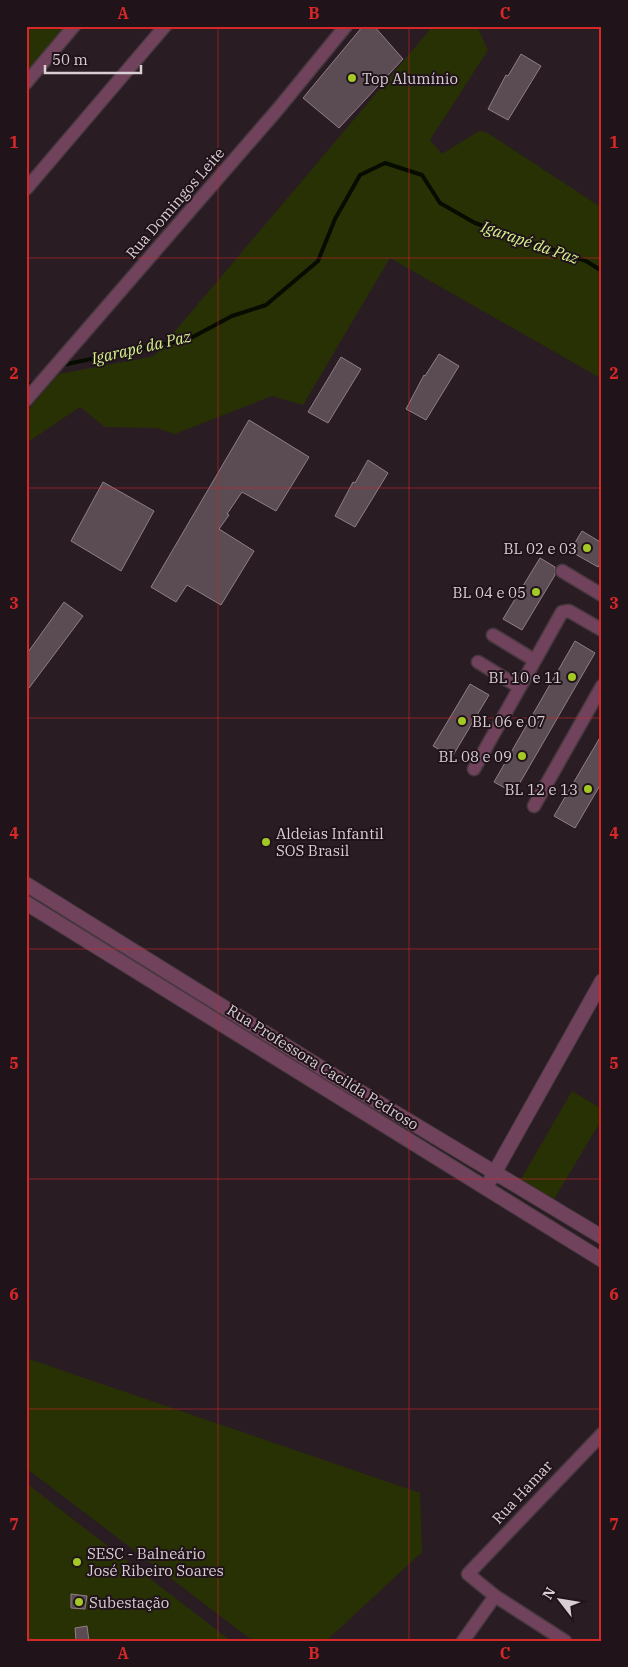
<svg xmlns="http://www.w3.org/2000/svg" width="628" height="1667" font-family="'IBM Plex Serif',serif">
	<rect width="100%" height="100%" fill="#2a1c23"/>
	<path fill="#273104" d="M 26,26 L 71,26 L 33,70 L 26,64 Z
		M 433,26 L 477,26 L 488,50 L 430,140 L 442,154 L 479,131 L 488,133 L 602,208 L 602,379 L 390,258 L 303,405 L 272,396 L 175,434 L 157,428 L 105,427 L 80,407 L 31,440 L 26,437 L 26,412 L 59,374 L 154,356 Z
		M 572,1091 L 602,1109 L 602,1119 L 553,1201 L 520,1181 Z
		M 26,1358 L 420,1493 L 422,1552 L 326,1641 L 253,1641 L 26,1468 Z
		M 26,1483 L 231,1641 L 26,1641 Z"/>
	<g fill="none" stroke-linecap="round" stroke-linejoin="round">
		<path stroke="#070c00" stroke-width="4" d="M 62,365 L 189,339 L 232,316 L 266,305 L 318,261 L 335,219 L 360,175 L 385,163 L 422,175 L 440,203 L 475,223 L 586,261 L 602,271
			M 26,387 L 35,382"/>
	</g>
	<path fill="#5b4b53" stroke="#907e87" d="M 363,26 L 374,26 L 403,59 L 339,128 L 303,98 Z
		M 521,54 L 541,66 L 508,120 L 488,109 L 506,75 L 508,76 Z
		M 439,354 L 459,366 L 426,420 L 406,409 L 424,375 L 425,376 Z
		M 341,357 L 361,369 L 328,423 L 308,412 Z
		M 249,420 L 309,457 L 276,511 L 242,492 L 227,514 L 229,515 L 219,529 L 254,551 L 221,605 L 187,585 L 176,602 L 151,587 Z
		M 368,460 L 388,473 L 355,527 L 335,516 L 353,482 L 355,483 Z
		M 103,482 L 154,511 L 121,571 L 71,541 Z
		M 582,531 L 602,543 L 602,560 L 598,567 L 570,551 Z
		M 540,558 L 555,567 L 555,575 L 522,630 L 503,619 Z
		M 64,602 L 83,616 L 26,692 L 26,655 Z
		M 575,641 L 595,653 L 514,793 L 494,782 Z
		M 470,684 L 489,695 L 452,757 L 433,746 Z
		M 602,734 L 602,782 L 575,828 L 554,816 Z
		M 71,1594 L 87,1596 L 85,1609 L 71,1608 Z
		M 87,1626 L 89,1641 L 76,1641 L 75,1628 Z"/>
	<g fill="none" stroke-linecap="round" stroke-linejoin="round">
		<g stroke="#46383f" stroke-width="15">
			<path id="minor" d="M 26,83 L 74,26
				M 26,189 L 165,26
				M 26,400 L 278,109 L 346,26
				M 562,571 L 602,595
				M 493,635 L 534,660
				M 478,662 L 519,687
				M 474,769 L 562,612 L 569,611 L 602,630
				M 534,806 L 602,686
				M 463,1641 L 495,1596
				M 565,1641 L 495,1596 L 468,1574 L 602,1434"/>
		</g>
		<g stroke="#46383f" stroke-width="16">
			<path id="tertiary" d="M 26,884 L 344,1082 L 602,1237
				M 26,903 L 602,1260
				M 491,1179 L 602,981"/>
		</g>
		<use href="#minor" stroke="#71425c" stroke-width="12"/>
		<use href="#tertiary" stroke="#71425c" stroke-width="14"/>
	</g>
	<path fill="none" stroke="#d62828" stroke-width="1" stroke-opacity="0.55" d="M 218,26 L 218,1641M 409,26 L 409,1641M 26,258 L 602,258M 26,488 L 602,488M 26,718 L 602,718M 26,949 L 602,949M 26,1179 L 602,1179M 26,1409 L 602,1409"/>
	<g fill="#a4c825" stroke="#20131a" stroke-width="2">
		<circle cx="352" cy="78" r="5"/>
		<circle cx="587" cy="548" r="5"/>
		<circle cx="536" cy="592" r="5"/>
		<circle cx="572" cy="677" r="5"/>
		<circle cx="462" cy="721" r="5"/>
		<circle cx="522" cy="756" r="5"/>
		<circle cx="588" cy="789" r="5"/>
		<circle cx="266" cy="842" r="5"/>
		<circle cx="77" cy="1562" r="5"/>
		<circle cx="79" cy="1602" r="5"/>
	</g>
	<g text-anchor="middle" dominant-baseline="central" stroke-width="4" stroke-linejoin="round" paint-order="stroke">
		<g font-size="15" fill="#d8ced3" stroke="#20131a" text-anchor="start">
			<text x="362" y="78">Top Alumínio</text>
			<text x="577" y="548" text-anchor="end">BL 02 e 03</text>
			<text x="526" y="592" text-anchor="end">BL 04 e 05</text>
			<text x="562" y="677" text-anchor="end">BL 10 e 11</text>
			<text x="472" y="721">BL 06 e 07</text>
			<text x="512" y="756" text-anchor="end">BL 08 e 09</text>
			<text x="578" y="789" text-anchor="end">BL 12 e 13</text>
			<text x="276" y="833">Aldeias Infantil<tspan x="276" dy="17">SOS Brasil</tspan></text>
			<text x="87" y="1553">SESC - Balneário<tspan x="87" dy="17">José Ribeiro Soares</tspan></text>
			<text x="89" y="1602">Subestação</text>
		</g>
		<g font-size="15" fill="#d8ced3" stroke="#20131a">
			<text transform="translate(175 203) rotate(-49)">Rua Domingos Leite</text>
			<text transform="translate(323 1067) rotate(32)">Rua Professora Cacilda Pedroso</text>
			<text transform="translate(522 1492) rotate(-47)">Rua Hamar</text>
		</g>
		<g font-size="16" font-style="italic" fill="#d5f38b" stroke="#20131a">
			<text transform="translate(530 242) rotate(19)">Igarapé da Paz</text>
			<text transform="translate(141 347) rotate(-13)">Igarapé da Paz</text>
		</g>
	</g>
	<rect width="628" height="1667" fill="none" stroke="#20131a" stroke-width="55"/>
	<g transform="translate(560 1600) rotate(301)" stroke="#20131a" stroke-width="4" paint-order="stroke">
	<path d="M0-4L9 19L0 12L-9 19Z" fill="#d8ced3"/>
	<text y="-8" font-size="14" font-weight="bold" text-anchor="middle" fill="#d8ced3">N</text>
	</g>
	<path d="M45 65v8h96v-8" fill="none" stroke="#d8ced3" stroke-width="2.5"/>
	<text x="52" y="65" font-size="15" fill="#d8ced3" stroke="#20131a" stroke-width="4" paint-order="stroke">50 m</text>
	<rect x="28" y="28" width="572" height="1612" fill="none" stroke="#d62828" stroke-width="2"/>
	<g font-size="16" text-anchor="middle" font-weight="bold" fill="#d62828">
		<text x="123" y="19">A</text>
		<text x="314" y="19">B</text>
		<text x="505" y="19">C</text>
		<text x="14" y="148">1</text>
		<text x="614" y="148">1</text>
		<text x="14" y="379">2</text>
		<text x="614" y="379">2</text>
		<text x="14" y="609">3</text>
		<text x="614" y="609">3</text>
		<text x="14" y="839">4</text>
		<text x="614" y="839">4</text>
		<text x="14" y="1069">5</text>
		<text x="614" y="1069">5</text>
		<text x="14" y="1300">6</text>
		<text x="614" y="1300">6</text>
		<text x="14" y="1530">7</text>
		<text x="614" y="1530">7</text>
		<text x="123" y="1659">A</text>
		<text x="314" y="1659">B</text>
		<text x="505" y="1659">C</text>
	</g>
</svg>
